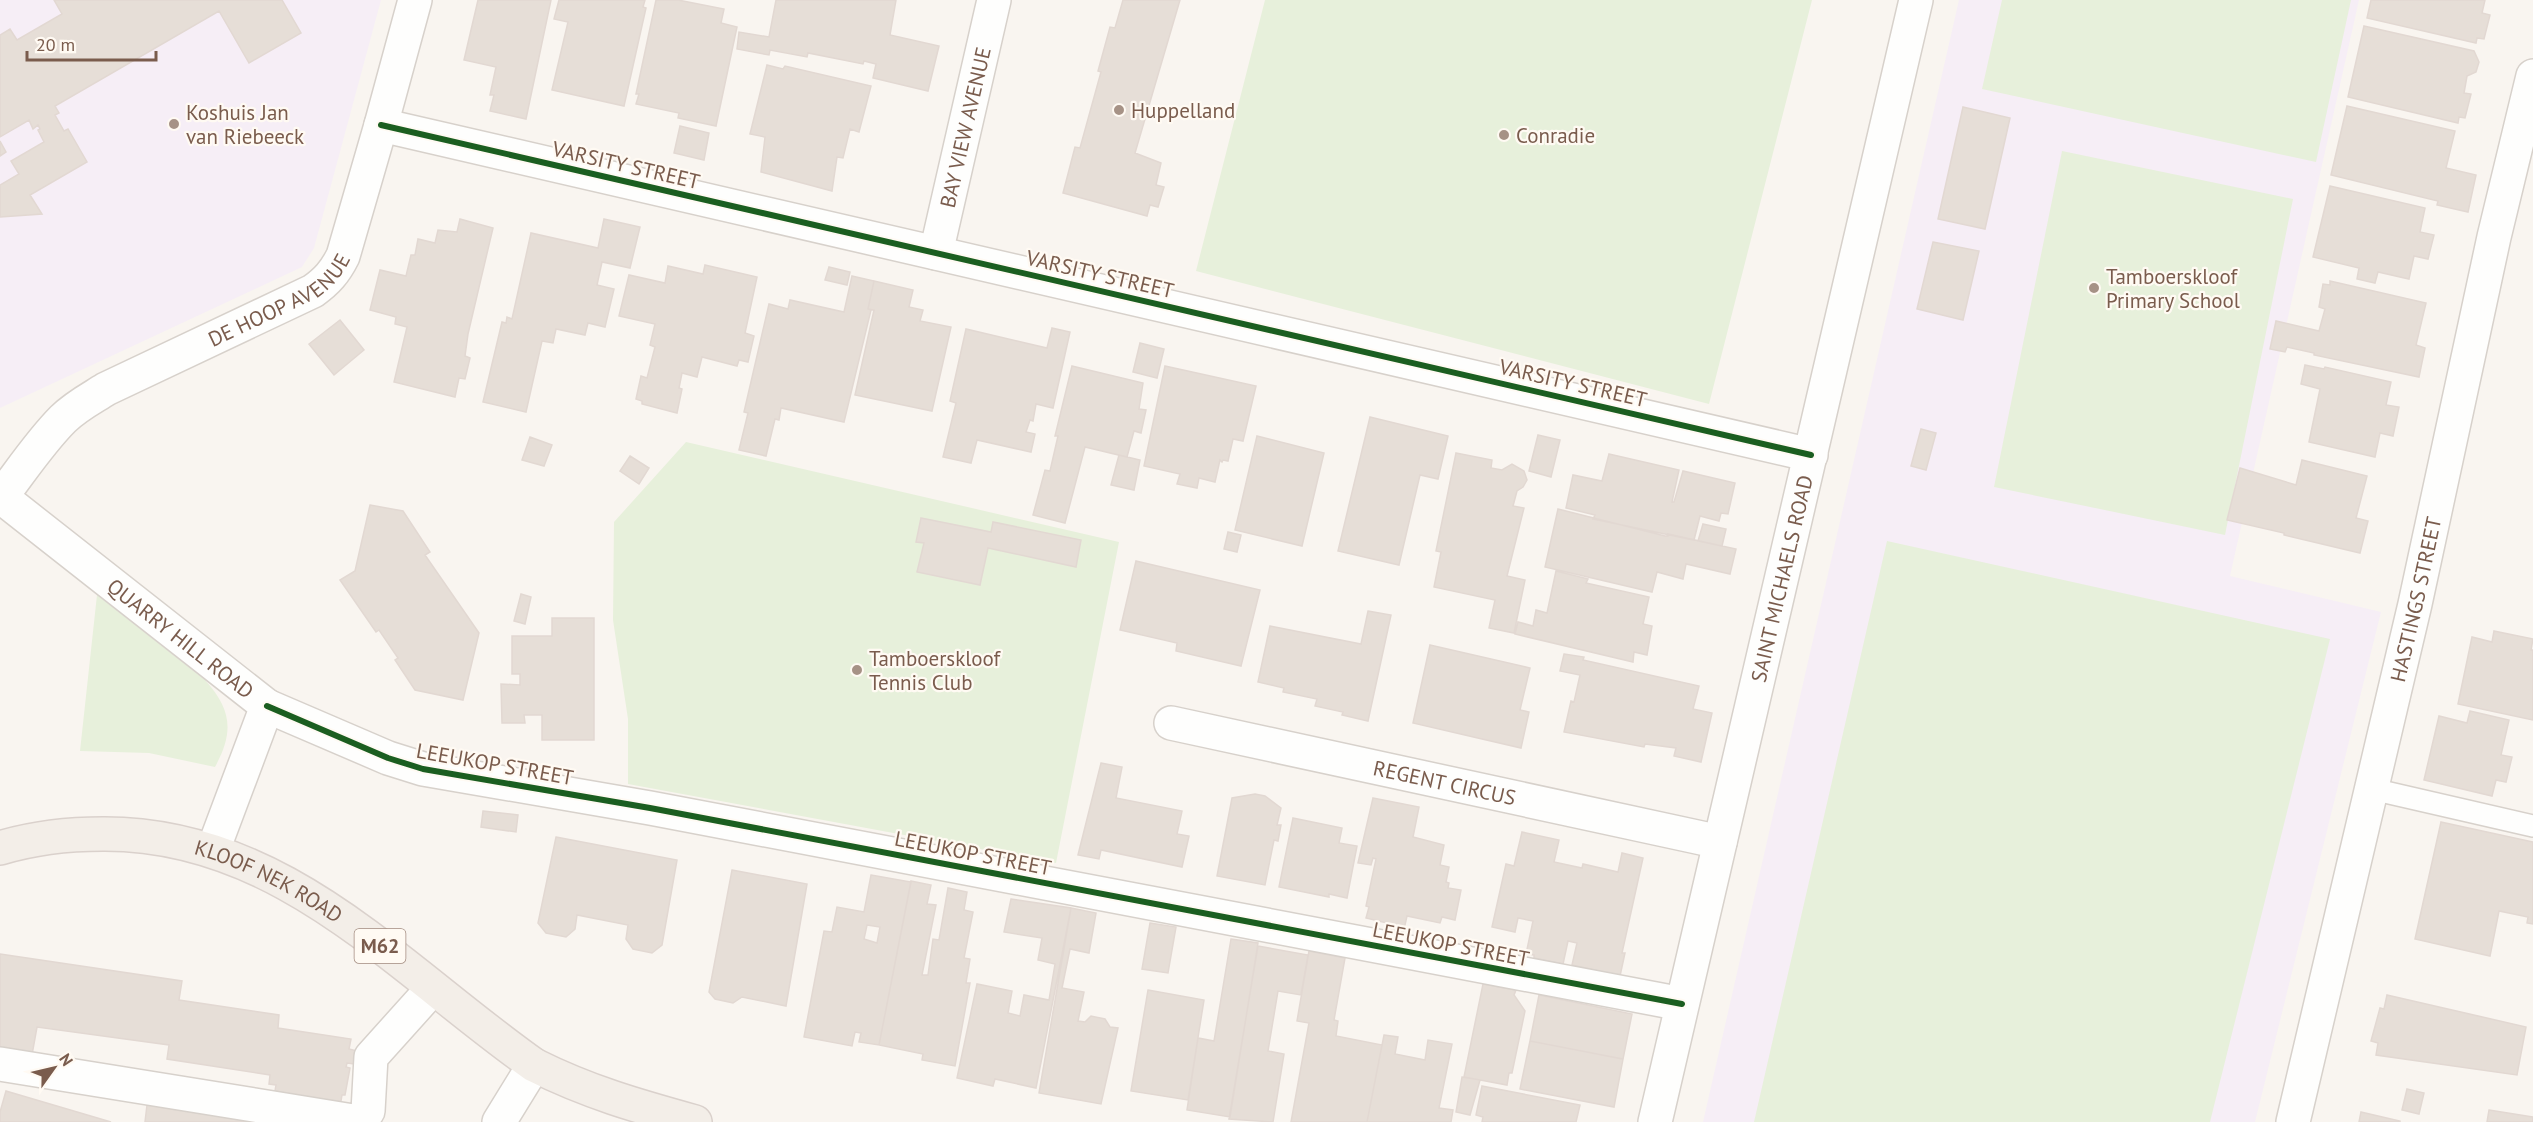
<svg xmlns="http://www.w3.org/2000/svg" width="2533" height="1122" font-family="'PT Sans',sans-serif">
	<rect width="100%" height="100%" fill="#f9f5f0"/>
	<path fill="#f6eef6" d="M 0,0 L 381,0 L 314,248 L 302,267 L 0,408 Z
		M 1959,0 L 2359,0 L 2230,576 L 2381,612 L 2255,1122 L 1703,1122 Z"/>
	<path fill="#e7f0db" d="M 1265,0 L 1812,0 L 1709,404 L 1196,271 Z
		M 2002,0 L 2351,0 L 2316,162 L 1982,89 Z
		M 2062,151 L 2293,199 L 2225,535 L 1994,487 Z
		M 686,442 L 1119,542 L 1056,863 L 628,784 L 628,719 L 613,620 L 614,522 Z
		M 1887,541 L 2330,639 L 2210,1122 L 1754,1122 Z
		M 97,595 L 205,680 C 232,710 234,732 215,767 L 149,753 L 80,751 Z"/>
	<path fill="#e6ded7" stroke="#e2d8d2" stroke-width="1.5" fill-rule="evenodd" d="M 54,0 L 282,0 L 301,33 L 249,63 L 219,11 L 55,106 L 59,113 L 55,115 L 64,131 L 68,129 L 87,162 L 30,195 L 42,214 L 0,217 L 0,185 L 19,174 L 11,161 L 44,142 L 38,130 L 40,129 L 38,125 L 33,129 L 29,120 L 0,137 L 0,35 L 10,29 L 17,40 L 62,14 Z
		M 478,0 L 551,0 L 526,119 L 490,111 L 494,95 L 490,95 L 496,67 L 464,60 Z
		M 559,0 L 645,0 L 643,7 L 646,8 L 624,106 L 552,90 L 568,22 L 554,19 Z
		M 656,0 L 678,0 L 724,9 L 721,23 L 737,27 L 716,126 L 678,118 L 679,113 L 636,104 L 639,94 L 636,94 Z
		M 776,0 L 896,0 L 890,35 L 939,46 L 928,91 L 873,78 L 876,64 L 864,61 L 863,64 L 808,53 L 807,57 L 770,50 L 769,55 L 737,49 L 739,32 L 769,37 Z
		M 1123,0 L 1180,0 L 1135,153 L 1161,163 L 1156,185 L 1164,187 L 1158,207 L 1150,205 L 1147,216 L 1063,193 L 1075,147 L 1080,148 L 1101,72 L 1098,71 L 1110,27 L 1115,28 Z
		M 2371,0 L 2485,0 L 2482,13 L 2490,15 L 2484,39 L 2477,38 L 2476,43 L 2367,18 Z
		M 2364,26 L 2474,51 L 2479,62 L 2476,72 L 2467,76 L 2464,93 L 2471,94 L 2465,118 L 2459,117 L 2458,123 L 2348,97 Z
		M 767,65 L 783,69 L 785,66 L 871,86 L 859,132 L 850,129 L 843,158 L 837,157 L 832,191 L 761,172 L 765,137 L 750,134 Z
		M 2347,106 L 2455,131 L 2446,168 L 2476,175 L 2468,212 L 2437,205 L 2438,201 L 2331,175 Z
		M 1963,107 L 2010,118 L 1985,229 L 1938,219 Z
		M 680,126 L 709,133 L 704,160 L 674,153 Z
		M 0,141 L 6,152 L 0,156 Z
		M 2330,186 L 2425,208 L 2420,232 L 2434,235 L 2428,259 L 2414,256 L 2409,279 L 2378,272 L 2375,283 L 2357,279 L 2359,268 L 2313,257 Z
		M 460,219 L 493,228 L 468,334 L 465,356 L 470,358 L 465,379 L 459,378 L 455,397 L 394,382 L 407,327 L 395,324 L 396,317 L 370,310 L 380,270 L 406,276 L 411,255 L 415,255 L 418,239 L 435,243 L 438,230 L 457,232 Z
		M 604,219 L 640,227 L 630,268 L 602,262 L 597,285 L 614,289 L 605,327 L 588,323 L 585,335 L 556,329 L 553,343 L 542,341 L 526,412 L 483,402 L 502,322 L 506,323 L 507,317 L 512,319 L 531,233 L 598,248 Z
		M 1933,242 L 1979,251 L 1963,320 L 1917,309 Z
		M 705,265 L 757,277 L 745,333 L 754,336 L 748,362 L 739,360 L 737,366 L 702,357 L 697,377 L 682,373 L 679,388 L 682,389 L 677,413 L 642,404 L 642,401 L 636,399 L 641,376 L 647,378 L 655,347 L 650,345 L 655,324 L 619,316 L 629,275 L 665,283 L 668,266 L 703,274 Z
		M 829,267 L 850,272 L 847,285 L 825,280 Z
		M 852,276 L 874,281 L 868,309 L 871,310 L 844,422 L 781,408 L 779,420 L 775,419 L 766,456 L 739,450 L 748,413 L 744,412 L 769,304 L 788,309 L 790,300 L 844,312 Z
		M 874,281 L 913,290 L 909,307 L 923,310 L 920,321 L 951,327 L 932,411 L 855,395 L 874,310 L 868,309 Z
		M 2330,281 L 2426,303 L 2416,345 L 2425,348 L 2419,377 L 2314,355 L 2314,353 L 2287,347 L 2285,352 L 2270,349 L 2276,321 L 2319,331 L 2325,309 L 2319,307 L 2323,284 L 2330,285 Z
		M 340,320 L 364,350 L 334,375 L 309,344 Z
		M 1052,328 L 1070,332 L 1053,408 L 1036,404 L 1033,421 L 1030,420 L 1026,432 L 1035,434 L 1031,452 L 977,440 L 971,463 L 943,457 L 956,403 L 950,401 L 966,329 L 1047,348 Z
		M 1140,343 L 1164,349 L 1157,378 L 1133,372 Z
		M 2305,365 L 2324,369 L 2325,367 L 2391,382 L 2386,405 L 2399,407 L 2393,436 L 2380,433 L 2375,457 L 2309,442 L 2320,389 L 2301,384 Z
		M 1072,366 L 1143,383 L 1139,409 L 1146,410 L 1141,433 L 1134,431 L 1127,457 L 1085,447 L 1065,523 L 1033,515 L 1045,470 L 1050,471 L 1058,436 L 1055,436 Z
		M 1165,366 L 1256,386 L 1243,441 L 1233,439 L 1228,461 L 1223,460 L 1222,462 L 1220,460 L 1215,482 L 1199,478 L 1197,488 L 1177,484 L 1180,474 L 1144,466 Z
		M 1370,417 L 1448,436 L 1438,479 L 1420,475 L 1399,565 L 1338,551 Z
		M 1921,429 L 1936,433 L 1926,470 L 1911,466 Z
		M 1538,435 L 1560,440 L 1551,477 L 1529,471 Z
		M 1257,436 L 1324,453 L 1302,546 L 1235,530 Z
		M 530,437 L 552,445 L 544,466 L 522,460 Z
		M 1456,453 L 1492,460 L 1491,468 L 1502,470 L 1512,464 L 1524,471 L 1527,480 L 1523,487 L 1517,491 L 1513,506 L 1524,508 L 1507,576 L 1525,580 L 1514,633 L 1489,628 L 1495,600 L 1434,587 L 1441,552 L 1436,551 Z
		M 1609,454 L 1679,470 L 1672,502 L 1674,502 L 1683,471 L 1735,483 L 1728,514 L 1721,513 L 1719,521 L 1700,516 L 1694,540 L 1593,519 L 1595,515 L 1566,508 L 1573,475 L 1602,481 Z
		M 1119,455 L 1140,460 L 1134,490 L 1111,485 Z
		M 630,456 L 649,468 L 639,484 L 620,471 Z
		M 2302,460 L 2367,476 L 2356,518 L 2368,521 L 2360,553 L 2284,535 L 2284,533 L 2227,520 L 2240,468 L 2296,485 Z
		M 370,505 L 403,511 L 430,552 L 425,555 L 479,633 L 463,700 L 415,690 L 395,660 L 398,658 L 379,630 L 376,632 L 340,580 L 355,571 Z
		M 1558,509 L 1665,536 L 1668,536 L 1668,534 L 1736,549 L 1730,574 L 1686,564 L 1683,579 L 1657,572 L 1652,592 L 1545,567 Z
		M 921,518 L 991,532 L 993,522 L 1081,540 L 1076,567 L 988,548 L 980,585 L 917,572 L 924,543 L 916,542 Z
		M 1703,524 L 1726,529 L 1722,546 L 1698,541 Z
		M 1228,532 L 1241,535 L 1237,552 L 1224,549 Z
		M 1136,561 L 1260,590 L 1241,666 L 1176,651 L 1177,643 L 1120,630 Z
		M 1556,571 L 1588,579 L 1586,583 L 1649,597 L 1643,624 L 1652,626 L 1647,655 L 1634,652 L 1633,662 L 1515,634 L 1518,622 L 1533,626 L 1536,610 L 1547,613 Z
		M 521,594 L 531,597 L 525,624 L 514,621 Z
		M 1368,611 L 1391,615 L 1368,721 L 1342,715 L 1343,712 L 1315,706 L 1317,699 L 1283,692 L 1284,688 L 1258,682 L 1270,626 L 1361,644 Z
		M 552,618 L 594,618 L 594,740 L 542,740 L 542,715 L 524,715 L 525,723 L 502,723 L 501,684 L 520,685 L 520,674 L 512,674 L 512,636 L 552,636 Z
		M 2494,631 L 2533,639 L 2531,650 L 2533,650 L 2533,720 L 2458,704 L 2472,637 L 2492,642 Z
		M 1430,645 L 1530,668 L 1520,710 L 1529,712 L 1521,748 L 1413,723 Z
		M 1564,654 L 1584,657 L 1583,660 L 1699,686 L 1693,709 L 1712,713 L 1701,762 L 1674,756 L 1676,748 L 1645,744 L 1644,747 L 1564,732 L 1571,701 L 1574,702 L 1580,675 L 1560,671 Z
		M 2470,711 L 2509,720 L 2501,755 L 2512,757 L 2506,782 L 2496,780 L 2492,796 L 2424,780 L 2439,716 L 2467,723 Z
		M 1101,763 L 1122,767 L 1116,798 L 1182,811 L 1177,834 L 1189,836 L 1182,867 L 1101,850 L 1099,859 L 1078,855 Z
		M 1255,794 L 1265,796 L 1281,808 L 1277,825 L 1281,825 L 1278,841 L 1274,840 L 1265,885 L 1217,876 L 1232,798 Z
		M 1373,798 L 1419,807 L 1413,837 L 1444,845 L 1440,865 L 1449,867 L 1446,882 L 1449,883 L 1448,888 L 1461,890 L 1455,920 L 1442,917 L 1440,923 L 1407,916 L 1403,934 L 1385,931 L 1387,923 L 1366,918 L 1369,907 L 1366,906 L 1376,859 L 1373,858 L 1371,865 L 1358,863 Z
		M 483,811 L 518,815 L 516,832 L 481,827 Z
		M 1293,818 L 1342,828 L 1339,843 L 1357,846 L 1347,898 L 1329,894 L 1329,897 L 1279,887 Z
		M 2441,822 L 2533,842 L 2533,924 L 2527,923 L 2528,917 L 2499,911 L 2490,956 L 2415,939 Z
		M 1522,832 L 1559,840 L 1554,862 L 1582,868 L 1583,864 L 1618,872 L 1622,853 L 1643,858 L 1622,953 L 1625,953 L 1620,976 L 1572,965 L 1577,943 L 1568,941 L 1563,964 L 1534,958 L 1534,955 L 1526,954 L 1533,921 L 1518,918 L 1515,932 L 1492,927 L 1506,864 L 1514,866 Z
		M 556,837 L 677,860 L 662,945 L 652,953 L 633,949 L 626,939 L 628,925 L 577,915 L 575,929 L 566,937 L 546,933 L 538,923 Z
		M 732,870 L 807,884 L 786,1006 L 742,997 L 733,1003 L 715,999 L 709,992 Z
		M 871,875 L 911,882 L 879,1045 L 859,1042 L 861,1033 L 855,1032 L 852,1046 L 804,1037 L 824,931 L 832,932 L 837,907 L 864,912 ZM 867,925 L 880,927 L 877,943 L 864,939 Z
		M 911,881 L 931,885 L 927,904 L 936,905 L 922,975 L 928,975 L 933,939 L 939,940 L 948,888 L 967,892 L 964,910 L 973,912 L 964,958 L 970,959 L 966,983 L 970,983 L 955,1066 L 922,1060 L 923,1054 L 879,1045 Z
		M 1011,899 L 1071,908 L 1036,1088 L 995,1079 L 993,1086 L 957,1078 L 977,984 L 1012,991 L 1008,1013 L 1020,1016 L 1024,995 L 1049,1000 L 1055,964 L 1038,960 L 1042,938 L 1004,932 Z
		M 1071,908 L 1096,913 L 1089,953 L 1070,949 L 1062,988 L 1084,992 L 1078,1021 L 1085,1022 L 1091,1016 L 1105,1019 L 1110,1027 L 1118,1028 L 1101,1104 L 1039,1093 Z
		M 1150,923 L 1176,927 L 1168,973 L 1142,969 Z
		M 1231,939 L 1258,943 L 1230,1117 L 1187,1110 L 1198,1038 L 1214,1041 Z
		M 1258,946 L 1308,955 L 1301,995 L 1278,991 L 1268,1051 L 1284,1054 L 1273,1122 L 1229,1119 Z
		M 1309,951 L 1345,958 L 1334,1020 L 1338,1021 L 1336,1036 L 1382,1045 L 1367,1122 L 1291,1122 L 1309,1023 L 1297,1021 Z
		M 0,954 L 182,981 L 179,1000 L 279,1015 L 278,1028 L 351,1039 L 349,1049 L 357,1051 L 354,1064 L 347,1063 L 346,1067 L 350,1068 L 345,1095 L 342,1095 L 339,1113 L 294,1106 L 296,1095 L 275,1091 L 276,1085 L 269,1084 L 270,1075 L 167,1059 L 169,1045 L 37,1027 L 32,1055 L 0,1050 Z
		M 1483,984 L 1516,990 L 1514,995 L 1525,1011 L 1512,1073 L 1509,1073 L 1507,1085 L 1464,1077 Z
		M 1148,990 L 1204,1000 L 1188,1100 L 1131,1091 Z
		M 1539,995 L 1632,1014 L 1623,1059 L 1530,1041 Z
		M 2387,995 L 2526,1027 L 2517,1075 L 2376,1055 L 2378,1043 L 2371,1041 L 2380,1008 L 2384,1009 Z
		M 1384,1035 L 1398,1037 L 1395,1054 L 1425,1060 L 1428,1040 L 1452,1044 L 1439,1108 L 1453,1110 L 1451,1122 L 1367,1122 Z
		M 1530,1041 L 1623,1059 L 1614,1107 L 1520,1089 Z
		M 1462,1077 L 1480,1080 L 1470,1115 L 1456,1112 Z
		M 1482,1086 L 1580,1105 L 1576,1122 L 1482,1122 L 1483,1117 L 1476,1115 Z
		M 2407,1089 L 2424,1093 L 2419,1114 L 2402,1110 Z
		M 6,1091 L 111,1122 L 0,1122 L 0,1112 Z
		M 147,1105 L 210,1114 L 288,1122 L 145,1122 Z
		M 2489,1110 L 2533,1117 L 2533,1122 L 2487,1122 Z
		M 2361,1112 L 2400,1121 L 2400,1122 L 2359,1122 Z"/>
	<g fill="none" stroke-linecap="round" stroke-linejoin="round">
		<g stroke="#d7d1cb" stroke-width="24">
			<path id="lane" d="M 2372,789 L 2533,826"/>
		</g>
		<g stroke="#d7d1cb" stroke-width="36">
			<g id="street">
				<path d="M 381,125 L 1811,455"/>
				<path id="s1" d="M 936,253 L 994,0"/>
				<path id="s2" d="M 0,496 L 267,706 L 213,850"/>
				<path id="s3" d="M 1,497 C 21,471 40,442 63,419 C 76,406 92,398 106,389 L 313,291 C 327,281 335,272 343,256 L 381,125 L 415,0"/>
				<path d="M 267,706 L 388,758 L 423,769 L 650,808 L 1682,1004"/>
				<path id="s4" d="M 1171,723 L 1720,842"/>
				<path d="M 0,1064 L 353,1121 L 362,1119 L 368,1111 L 371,1057 L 433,988"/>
				<path d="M 499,1122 L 534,1065"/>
				<path id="s5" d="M 1655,1122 L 1916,0"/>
				<path id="s6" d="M 2293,1122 L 2415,604 L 2494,237 L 2533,76"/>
			</g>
		</g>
		<g stroke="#dad1cc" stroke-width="36">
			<g id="primary">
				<path id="s7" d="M 0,848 C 33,838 69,834 103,834 C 282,833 398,969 534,1065 C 588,1092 637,1106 695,1122"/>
			</g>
		</g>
		<use href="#lane" stroke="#fefefd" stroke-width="21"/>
		<use href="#street" stroke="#fefefd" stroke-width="33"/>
		<use href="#primary" stroke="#f3eee8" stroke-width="33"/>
		<g stroke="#fffaf3" stroke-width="10">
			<path id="cycleway" d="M 381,125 L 1811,455
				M 267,706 L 388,758 L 423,769 L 650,808 L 1682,1004"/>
		</g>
		<use href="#cycleway" stroke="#1b5e20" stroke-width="6"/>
	</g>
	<g fill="#a69286" stroke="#fffaf3" stroke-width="2">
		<circle cx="1119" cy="110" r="6"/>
		<circle cx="174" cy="124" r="6"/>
		<circle cx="1504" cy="135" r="6"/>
		<circle cx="2094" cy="288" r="6"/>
		<circle cx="857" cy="670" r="6"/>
	</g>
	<g text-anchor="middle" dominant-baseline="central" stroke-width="4.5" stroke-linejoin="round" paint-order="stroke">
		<rect fill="#fffaf3" stroke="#a28b7f" stroke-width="1.5" x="354.5" y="929" width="51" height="34" rx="4.5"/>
		<g font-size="20" font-weight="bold" fill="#7a5c4d">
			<text x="380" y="946">M62</text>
		</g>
		<g font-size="21" fill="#7a5c4d" stroke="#fffaf3" text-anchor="start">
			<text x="1131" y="110">Huppelland</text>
			<text x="186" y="112">Koshuis Jan<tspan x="186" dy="24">van Riebeeck</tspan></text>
			<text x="1516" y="135">Conradie</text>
			<text x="2106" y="276">Tamboerskloof<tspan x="2106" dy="24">Primary School</tspan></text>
			<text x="869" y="658">Tamboerskloof<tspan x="869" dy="24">Tennis Club</tspan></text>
		</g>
		<g font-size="21" fill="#7a5c4d" stroke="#fffaf3">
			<text stroke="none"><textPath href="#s1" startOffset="129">BAY VIEW AVENUE</textPath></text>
			<text transform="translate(626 165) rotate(13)">VARSITY STREET</text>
			<text transform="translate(1100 274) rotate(13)">VARSITY STREET</text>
			<text stroke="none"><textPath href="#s3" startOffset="348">DE HOOP AVENUE</textPath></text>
			<text transform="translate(1573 383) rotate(13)">VARSITY STREET</text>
			<text stroke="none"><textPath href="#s5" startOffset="558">SAINT MICHAELS ROAD</textPath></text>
			<text stroke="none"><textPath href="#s6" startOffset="537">HASTINGS STREET</textPath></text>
			<text stroke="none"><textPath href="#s2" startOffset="230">QUARRY HILL ROAD</textPath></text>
			<text transform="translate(495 764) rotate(10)">LEEUKOP STREET</text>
			<text stroke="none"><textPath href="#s4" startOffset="280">REGENT CIRCUS</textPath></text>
			<text transform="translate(973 853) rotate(11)">LEEUKOP STREET</text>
			<text stroke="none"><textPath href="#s7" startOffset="279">KLOOF NEK ROAD</textPath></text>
			<text transform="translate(1451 944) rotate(11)">LEEUKOP STREET</text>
		</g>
	</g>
	<g transform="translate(54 1068) rotate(56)" stroke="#fffaf3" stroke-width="4.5" paint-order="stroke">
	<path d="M0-4.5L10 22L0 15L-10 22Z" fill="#7a5c4d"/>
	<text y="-9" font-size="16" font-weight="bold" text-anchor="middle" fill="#7a5c4d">N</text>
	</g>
	<path d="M27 51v9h129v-9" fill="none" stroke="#7a5c4d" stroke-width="3"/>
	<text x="36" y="51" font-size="18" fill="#7a5c4d" stroke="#fffaf3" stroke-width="4.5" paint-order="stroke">20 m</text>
</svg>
